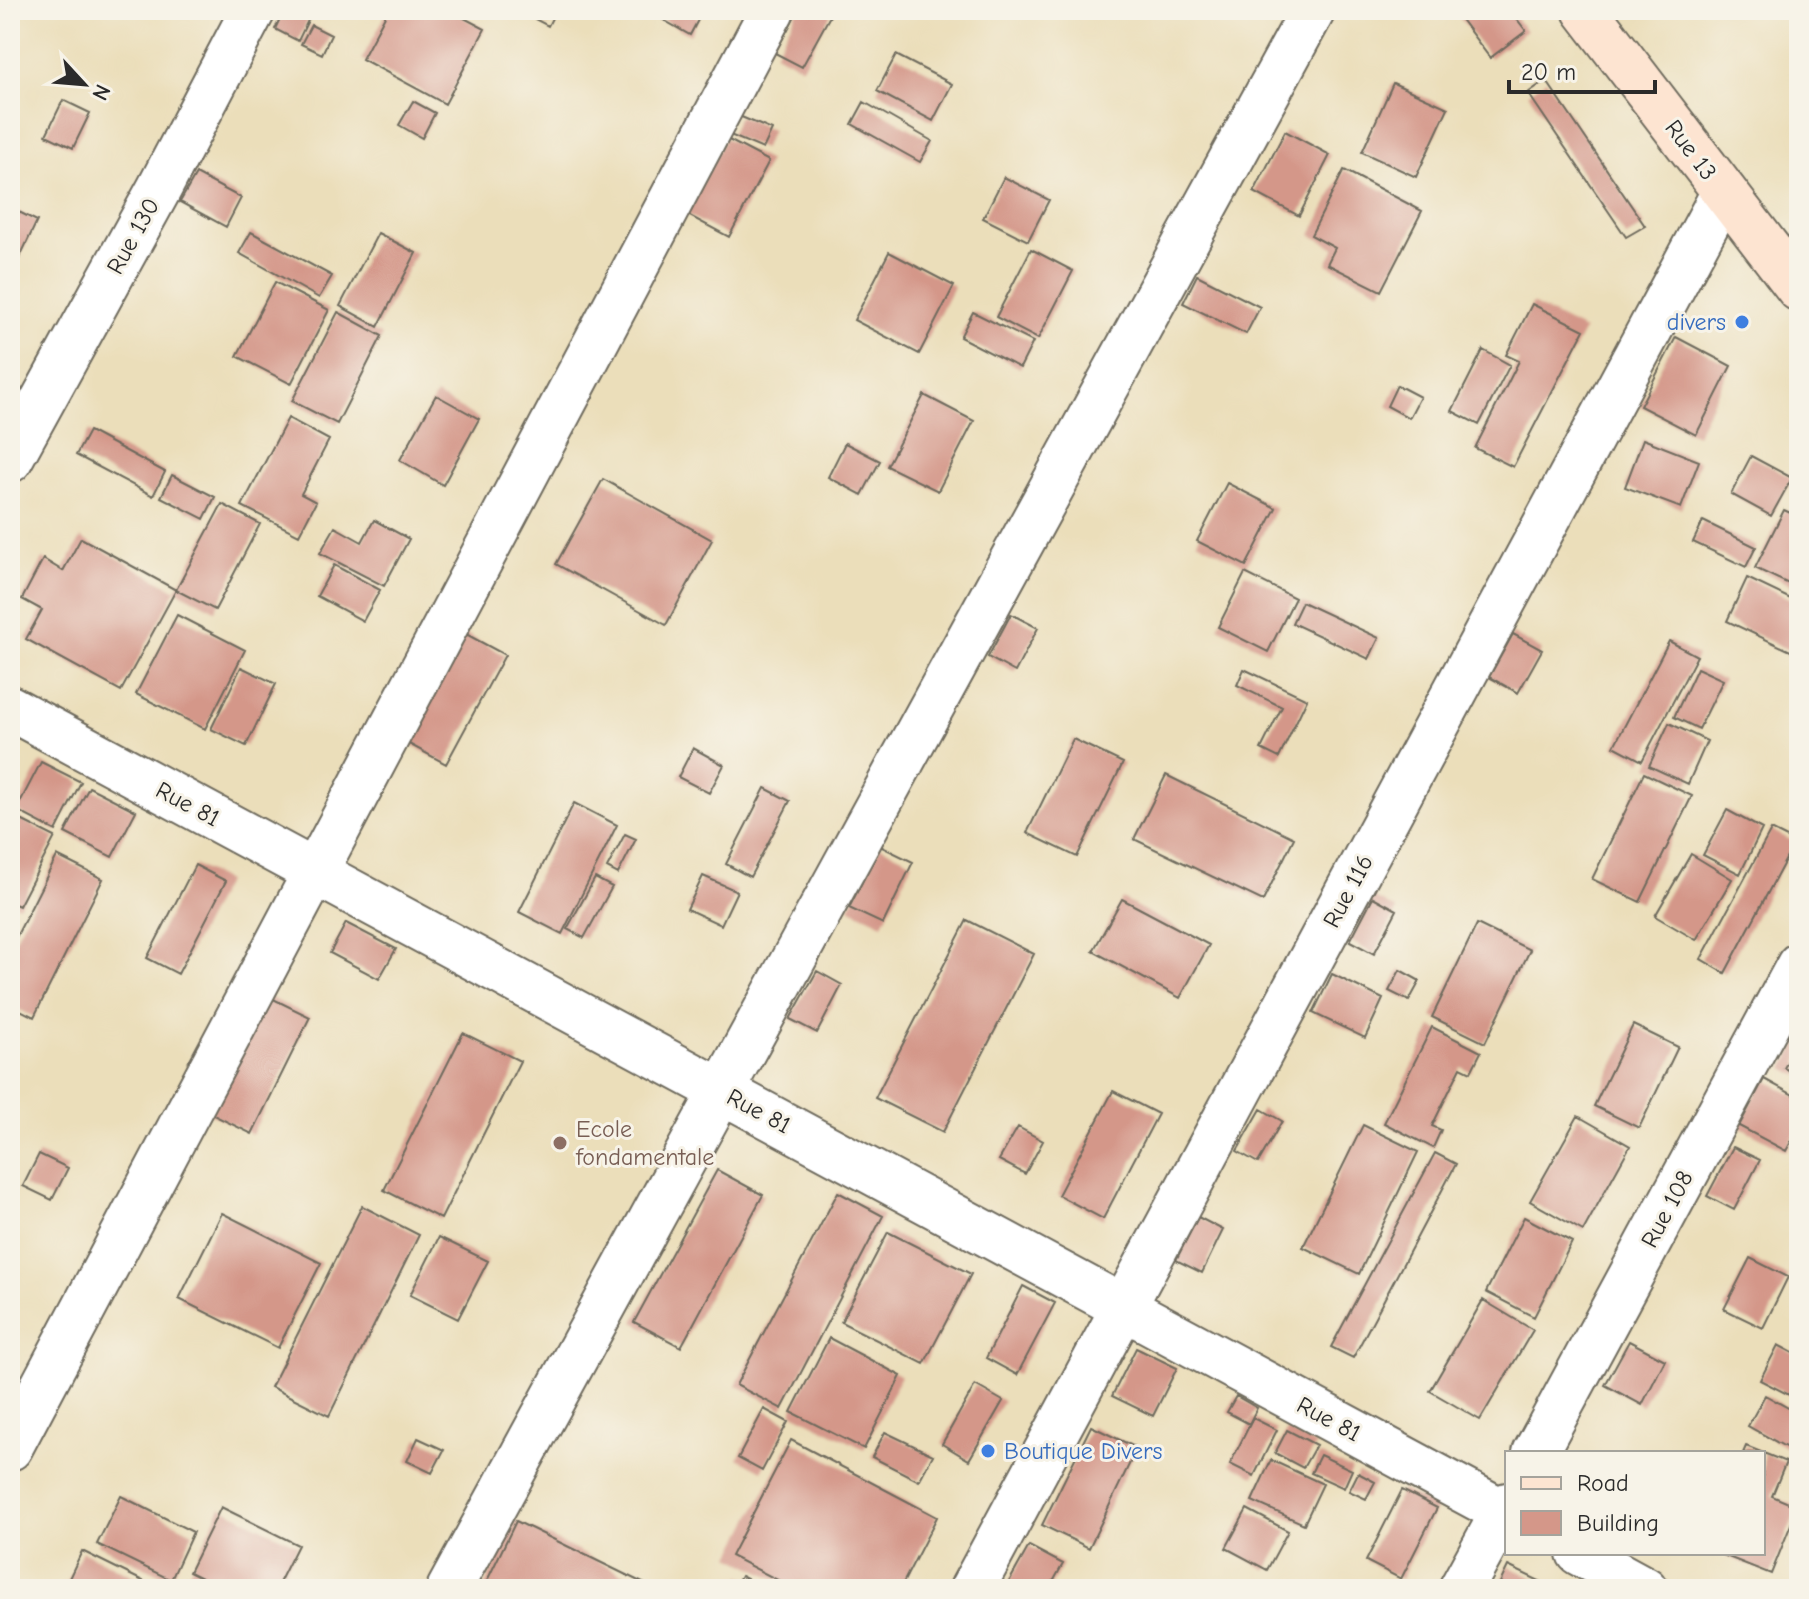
<svg xmlns="http://www.w3.org/2000/svg" width="1809" height="1599" font-family="'Comic Neue',sans-serif">
	<rect width="100%" height="100%" fill="#f7f3e8"/>
	<filter id="ink" filterUnits="userSpaceOnUse"><feTurbulence type="fractalNoise" baseFrequency=".0125" numOctaves="2"/><feDisplacementMap in="SourceGraphic" scale="16" xChannelSelector="R" yChannelSelector="G"/><feConvolveMatrix kernelMatrix="1 2 1 2 8 2 1 2 1" color-interpolation-filters="sRGB"/></filter>
	<filter id="wash" filterUnits="userSpaceOnUse"><feTurbulence type="fractalNoise" baseFrequency=".006" numOctaves="4" result="noise"/><feDisplacementMap in="SourceGraphic" scale="32" xChannelSelector="R" yChannelSelector="G"/><feGaussianBlur stdDeviation="1.8" result="paint"/><feColorMatrix in="noise" values="0 0 0 0 0 0 0 0 0 0 0 0 0 0 0 0 0 1.4 0 .05"/><feComposite in="paint" operator="in"/></filter>
	<g filter="url(#wash)">
		<rect width="100%" height="100%" fill="#ebdeba"/>
		<g id="blocks">
			<path fill="#d49789" d="M 284,10 L 313,10 L 298,41 L 275,29 Z
				M 388,10 L 449,10 L 485,29 L 445,104 L 362,59 Z
				M 518,10 L 556,10 L 548,26 Z
				M 656,10 L 686,10 L 699,18 L 690,35 L 653,14 Z
				M 798,10 L 823,10 L 831,14 L 802,67 L 775,53 Z
				M 1454,10 L 1510,10 L 1526,31 L 1490,58 Z
				M 311,25 L 331,35 L 322,54 L 301,44 Z
				M 896,55 L 952,84 L 933,121 L 877,91 Z
				M 1546,80 L 1645,226 L 1626,237 L 1528,93 Z
				M 1393,83 L 1448,108 L 1416,177 L 1362,152 Z
				M 63,100 L 90,113 L 73,148 L 46,135 Z
				M 413,101 L 435,113 L 422,138 L 399,125 Z
				M 864,102 L 932,141 L 920,162 L 852,124 Z
				M 739,116 L 772,130 L 763,149 L 730,135 Z
				M 1285,131 L 1330,155 L 1299,216 L 1254,192 Z
				M 725,138 L 769,161 L 729,237 L 686,214 Z
				M 1344,170 L 1422,211 L 1381,291 L 1327,264 L 1335,248 L 1311,235 Z
				M 196,174 L 241,198 L 226,227 L 180,202 Z
				M 1004,177 L 1049,200 L 1028,241 L 983,218 Z
				M 13,209 L 37,221 L 10,278 L 10,215 Z
				M 251,232 L 332,276 L 319,298 L 239,253 Z
				M 378,233 L 416,253 L 378,327 L 340,306 Z
				M 1031,249 L 1073,271 L 1038,339 L 996,317 Z
				M 889,252 L 954,286 L 919,354 L 854,320 Z
				M 1197,275 L 1260,307 L 1246,334 L 1183,303 Z
				M 275,282 L 329,310 L 291,384 L 237,356 Z
				M 1532,304 L 1584,330 L 1513,467 L 1475,448 L 1519,361 L 1506,355 Z
				M 338,312 L 382,336 L 337,424 L 292,401 Z
				M 973,312 L 1033,342 L 1020,368 L 960,337 Z
				M 1676,337 L 1731,366 L 1696,435 L 1640,406 Z
				M 1483,350 L 1510,365 L 1479,425 L 1452,411 Z
				M 1397,385 L 1420,397 L 1409,418 L 1387,406 Z
				M 436,395 L 479,419 L 443,485 L 400,460 Z
				M 924,395 L 974,421 L 938,491 L 887,466 Z
				M 288,418 L 329,440 L 301,494 L 316,502 L 299,535 L 242,506 Z
				M 89,431 L 165,472 L 153,496 L 76,455 Z
				M 1643,439 L 1699,461 L 1681,508 L 1625,487 Z
				M 845,443 L 880,461 L 862,495 L 828,477 Z
				M 1751,456 L 1792,478 L 1771,516 L 1731,494 Z
				M 172,475 L 215,497 L 204,519 L 161,497 Z
				M 603,479 L 712,540 L 666,625 L 556,564 Z
				M 1227,483 L 1276,508 L 1246,566 L 1197,541 Z
				M 222,504 L 260,524 L 215,610 L 176,590 Z
				M 1784,510 L 1799,517 L 1799,574 L 1793,586 L 1755,568 Z
				M 374,520 L 409,539 L 384,586 L 320,553 L 335,527 L 362,542 Z
				M 1703,521 L 1756,547 L 1746,567 L 1693,542 Z
				M 81,538 L 176,590 L 121,691 L 26,639 L 42,610 L 22,599 L 43,559 L 63,571 Z
				M 334,565 L 380,590 L 363,621 L 317,596 Z
				M 1245,573 L 1295,598 L 1268,652 L 1218,627 Z
				M 1747,578 L 1799,603 L 1799,655 L 1727,621 Z
				M 1302,602 L 1379,638 L 1369,659 L 1292,623 Z
				M 1011,614 L 1038,628 L 1015,672 L 988,657 Z
				M 177,615 L 245,650 L 205,729 L 136,694 Z
				M 453,627 L 505,655 L 446,764 L 394,736 Z
				M 1513,634 L 1542,650 L 1518,693 L 1489,677 Z
				M 1669,641 L 1697,656 L 1642,761 L 1614,746 Z
				M 241,667 L 276,684 L 246,746 L 211,729 Z
				M 1697,668 L 1723,680 L 1699,729 L 1674,717 Z
				M 1244,669 L 1307,699 L 1279,758 L 1261,749 L 1282,707 L 1237,685 Z
				M 1669,723 L 1707,741 L 1688,784 L 1649,766 Z
				M 1073,739 L 1123,763 L 1077,857 L 1027,833 Z
				M 693,748 L 724,765 L 709,793 L 678,777 Z
				M 41,762 L 81,782 L 56,831 L 16,810 Z
				M 1644,773 L 1692,796 L 1640,902 L 1592,879 Z
				M 1166,775 L 1294,838 L 1263,901 L 1134,839 Z
				M 89,787 L 136,811 L 112,857 L 65,833 Z
				M 765,788 L 790,801 L 750,877 L 726,864 Z
				M 574,803 L 617,825 L 562,934 L 519,912 Z
				M 1727,810 L 1762,829 L 1740,874 L 1703,855 Z
				M 13,816 L 55,837 L 19,906 L 10,902 L 10,823 Z
				M 1771,830 L 1795,842 L 1725,973 L 1701,959 Z
				M 625,834 L 636,839 L 618,874 L 607,868 Z
				M 880,846 L 913,862 L 883,924 L 849,908 Z
				M 1691,854 L 1732,879 L 1696,940 L 1655,916 Z
				M 57,856 L 103,879 L 34,1017 L 10,1005 L 10,949 Z
				M 195,865 L 226,881 L 178,974 L 147,958 Z
				M 703,876 L 737,891 L 721,925 L 687,909 Z
				M 595,878 L 612,887 L 584,938 L 567,929 Z
				M 1373,897 L 1397,910 L 1374,954 L 1350,941 Z
				M 1122,899 L 1209,945 L 1180,998 L 1093,951 Z
				M 967,920 L 1034,954 L 943,1132 L 875,1098 Z
				M 346,923 L 396,949 L 379,979 L 330,953 Z
				M 1477,924 L 1530,950 L 1485,1043 L 1432,1017 Z
				M 1400,970 L 1420,981 L 1409,1001 L 1389,991 Z
				M 817,971 L 842,985 L 817,1033 L 790,1019 Z
				M 1332,974 L 1383,999 L 1365,1038 L 1313,1013 Z
				M 259,992 L 310,1017 L 252,1134 L 201,1109 Z
				M 1633,1025 L 1678,1047 L 1639,1128 L 1594,1106 Z
				M 1432,1027 L 1481,1052 L 1471,1072 L 1461,1067 L 1432,1126 L 1441,1130 L 1433,1148 L 1384,1123 Z
				M 463,1033 L 520,1061 L 441,1219 L 384,1190 Z
				M 1799,1041 L 1799,1076 L 1784,1068 Z
				M 1764,1079 L 1799,1098 L 1799,1127 L 1786,1151 L 1739,1126 Z
				M 1113,1091 L 1158,1114 L 1103,1219 L 1058,1195 Z
				M 1261,1109 L 1282,1121 L 1258,1163 L 1237,1151 Z
				M 1578,1116 L 1630,1146 L 1583,1231 L 1530,1201 Z
				M 1363,1125 L 1418,1152 L 1359,1274 L 1303,1247 Z
				M 1018,1127 L 1043,1141 L 1025,1174 L 999,1160 Z
				M 1733,1147 L 1760,1160 L 1734,1210 L 1707,1196 Z
				M 1435,1153 L 1456,1164 L 1353,1358 L 1331,1347 Z
				M 39,1154 L 68,1168 L 52,1200 L 23,1186 Z
				M 717,1170 L 763,1195 L 681,1347 L 634,1322 Z
				M 838,1192 L 883,1216 L 782,1409 L 736,1385 Z
				M 362,1206 L 419,1235 L 329,1416 L 271,1387 Z
				M 222,1213 L 321,1263 L 278,1348 L 179,1299 Z
				M 1198,1217 L 1223,1230 L 1202,1273 L 1176,1260 Z
				M 1524,1217 L 1572,1242 L 1534,1317 L 1486,1292 Z
				M 888,1232 L 971,1274 L 924,1364 L 841,1322 Z
				M 439,1237 L 488,1261 L 458,1319 L 410,1295 Z
				M 1750,1258 L 1788,1277 L 1763,1328 L 1724,1309 Z
				M 1023,1286 L 1055,1303 L 1017,1375 L 986,1358 Z
				M 1483,1300 L 1533,1330 L 1480,1420 L 1430,1391 Z
				M 829,1338 L 901,1376 L 864,1449 L 791,1412 Z
				M 1629,1341 L 1665,1360 L 1642,1405 L 1605,1385 Z
				M 1778,1345 L 1799,1356 L 1799,1400 L 1760,1380 Z
				M 1136,1348 L 1177,1368 L 1153,1416 L 1112,1396 Z
				M 975,1385 L 1003,1401 L 969,1460 L 942,1444 Z
				M 1765,1395 L 1799,1414 L 1799,1430 L 1789,1449 L 1748,1426 Z
				M 1236,1396 L 1257,1408 L 1249,1424 L 1227,1412 Z
				M 764,1409 L 788,1422 L 762,1471 L 738,1458 Z
				M 1253,1418 L 1277,1430 L 1254,1476 L 1230,1464 Z
				M 1091,1426 L 1137,1448 L 1089,1548 L 1042,1525 Z
				M 1287,1430 L 1316,1445 L 1303,1468 L 1275,1453 Z
				M 885,1432 L 933,1455 L 919,1481 L 872,1457 Z
				M 418,1438 L 444,1450 L 432,1473 L 407,1461 Z
				M 791,1440 L 937,1517 L 900,1589 L 795,1589 L 731,1556 Z
				M 1746,1446 L 1786,1462 L 1772,1496 L 1798,1507 L 1771,1574 L 1718,1553 L 1763,1553 L 1763,1453 L 1743,1453 Z
				M 1320,1455 L 1352,1470 L 1344,1488 L 1311,1473 Z
				M 1271,1460 L 1323,1484 L 1304,1524 L 1252,1501 Z
				M 1358,1473 L 1375,1482 L 1366,1499 L 1349,1491 Z
				M 1402,1490 L 1437,1508 L 1401,1579 L 1366,1561 Z
				M 121,1496 L 193,1532 L 171,1580 L 97,1544 Z
				M 221,1507 L 298,1545 L 276,1589 L 223,1589 L 189,1572 Z
				M 1247,1509 L 1288,1531 L 1267,1570 L 1226,1548 Z
				M 516,1521 L 655,1589 L 483,1589 Z
				M 1029,1546 L 1063,1564 L 1049,1589 L 1005,1589 Z
				M 82,1551 L 159,1589 L 64,1589 Z
				M 1508,1566 L 1550,1586 L 1548,1589 L 1497,1589 Z
				M 741,1576 L 766,1589 L 734,1589 Z"/>
		</g>
	</g>
	<g filter="url(#ink)">
		<use href="#blocks" fill-opacity="0" stroke="#6e6a5d" stroke-width="2"/>
		<g fill="none" stroke-linecap="round" stroke-linejoin="round">
			<g stroke="#6e6a5d" stroke-width="48">
				<path id="street" d="M 10,460 L 159,189 L 253,10
					M 10,708 L 1507,1514
					M 10,1448 L 772,10
					M 1535,1453 L 1799,965
					M 1579,1553 L 1645,1589
					M 449,1589 L 1313,10
					M 972,1589 L 1724,192
					M 1461,1589 L 1507,1505"/>
			</g>
			<g stroke="#6e6a5d" stroke-width="48">
				<path id="secondary" d="M 1585,10 L 1799,289"/>
			</g>
			<use href="#street" stroke="#fff" stroke-width="44"/>
			<use href="#secondary" stroke="#fde4d1" stroke-width="44"/>
		</g>
	</g>
	<g fill="#3f7fe0" stroke="#f7f3e8" stroke-width="3">
		<circle cx="1742" cy="322" r="8"/>
		<circle cx="988" cy="1451" r="8"/>
	</g>
	<circle fill="#8d6e63" stroke="#f7f3e8" stroke-width="3" cx="560" cy="1143" r="8"/>
	<g text-anchor="middle" dominant-baseline="central" stroke-width="6" stroke-linejoin="round" paint-order="stroke">
		<g font-size="24" fill="#2b2b2b" stroke="#f7f3e8">
			<text transform="translate(1691 150) rotate(53)">Rue 13</text>
			<text transform="translate(133 236) rotate(-61)">Rue 130</text>
			<text transform="translate(188 804) rotate(28)">Rue 81</text>
			<text transform="translate(1348 891) rotate(-62)">Rue 116</text>
			<text transform="translate(759 1111) rotate(28)">Rue 81</text>
			<text transform="translate(1667 1209) rotate(-62)">Rue 108</text>
			<text transform="translate(1329 1419) rotate(28)">Rue 81</text>
		</g>
		<g font-size="24" fill="#366cbe" stroke="#f7f3e8" text-anchor="end">
			<text x="1726" y="322">divers</text>
			<text x="1004" y="1451" text-anchor="start">Boutique Divers</text>
		</g>
		<g font-size="24" fill="#785e54" stroke="#f7f3e8" text-anchor="start">
			<text x="576" y="1129">Ecole<tspan x="576" dy="28">fondamentale</tspan></text>
		</g>
	</g>
	<rect width="1809" height="1599" fill="none" stroke="#f7f3e8" stroke-width="40"/>
	<rect x="1505" y="1451" width="260" height="104" fill="#f7f3e8" stroke="#a5a39c" stroke-width="2"/>
	<rect x="1521" y="1477" width="40" height="12" fill="#fde4d1" stroke="#a5a39c" stroke-width="2"/>
	<text x="1577" y="1491" font-size="24" fill="#2b2b2b">Road</text>
	<rect x="1521" y="1511" width="40" height="24" fill="#d49789" stroke="#a5a39c" stroke-width="2"/>
	<text x="1577" y="1531" font-size="24" fill="#2b2b2b">Building</text>
	<g transform="translate(84 84) rotate(116)" stroke="#f7f3e8" stroke-width="6" paint-order="stroke">
	<path d="M0-6L14 30L0 20L-14 30Z" fill="#2b2b2b"/>
	<text y="-12" font-size="22" font-weight="bold" text-anchor="middle" fill="#2b2b2b">N</text>
	</g>
	<path d="M1509 80v12h146v-12" fill="none" stroke="#2b2b2b" stroke-width="4"/>
	<text x="1521" y="80" font-size="24" fill="#2b2b2b" stroke="#f7f3e8" stroke-width="6" paint-order="stroke">20 m</text>
</svg>
